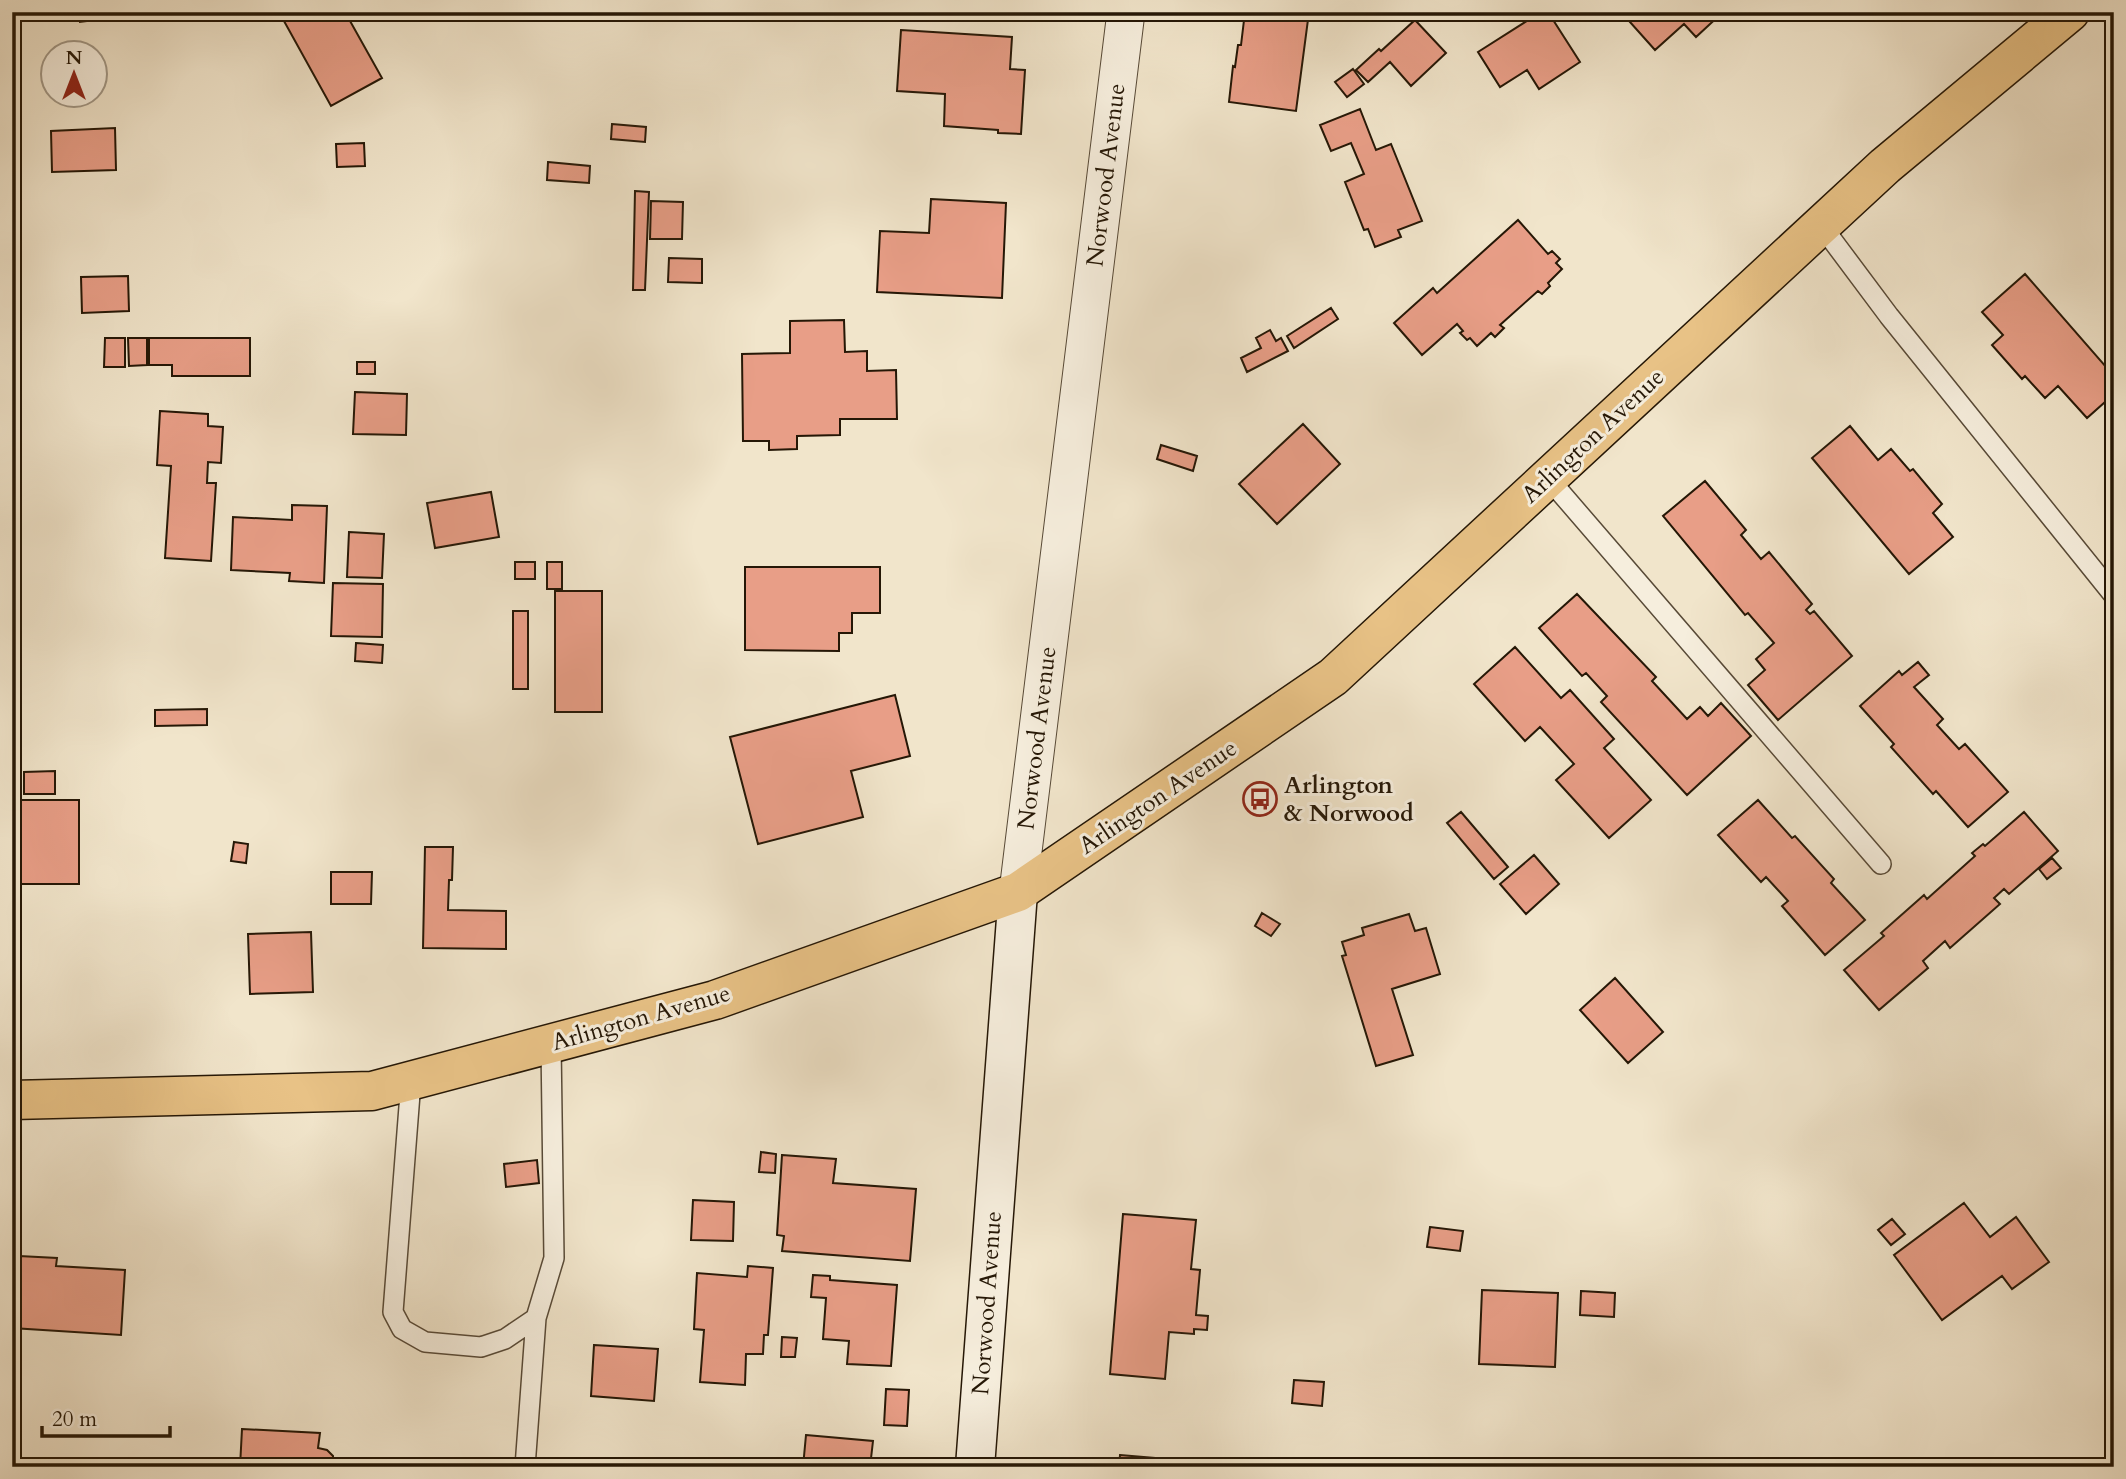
<svg xmlns="http://www.w3.org/2000/svg" width="2126" height="1479" font-family="Cardo,serif">
	<rect width="100%" height="100%" fill="#f1e5cb"/>
	<filter id="stains"><feTurbulence type="fractalNoise" baseFrequency=".00286" numOctaves="4"/><feColorMatrix values="0 0 0 0 .2 0 0 0 0 .09 0 0 0 0 .02 0 0 0 .5 -.17"/></filter>
	<radialGradient id="worn" r=".72"><stop offset=".6" stop-color="#630" stop-opacity="0"/><stop offset="1" stop-color="#630" stop-opacity=".3"/></radialGradient>
	<path fill="#e89e87" stroke="#251706" stroke-width="2" d="M 79,12 L 95,12 L 96,20 L 80,22 Z
		M 279,12 L 345,12 L 382,78 L 331,106 Z
		M 1245,12 L 1309,12 L 1296,111 L 1229,102 L 1233,66 L 1235,67 L 1238,45 L 1241,45 Z
		M 1541,12 L 1548,12 L 1580,62 L 1539,89 L 1527,70 L 1500,87 L 1478,52 Z
		M 1621,12 L 1723,12 L 1696,37 L 1684,24 L 1655,50 Z
		M 1415,20 L 1446,53 L 1411,86 L 1390,62 L 1368,82 L 1356,70 L 1379,49 L 1381,51 Z
		M 901,30 L 1012,37 L 1010,69 L 1025,70 L 1021,134 L 998,133 L 998,130 L 944,126 L 945,94 L 897,91 Z
		M 1353,69 L 1364,84 L 1347,97 L 1335,82 Z
		M 1360,109 L 1376,150 L 1391,144 L 1422,221 L 1398,230 L 1401,237 L 1375,247 L 1368,229 L 1364,230 L 1345,182 L 1364,174 L 1351,143 L 1331,151 L 1320,125 Z
		M 612,124 L 646,127 L 645,142 L 611,139 Z
		M 115,128 L 116,170 L 52,172 L 51,131 Z
		M 364,143 L 365,166 L 337,167 L 336,144 Z
		M 548,162 L 590,166 L 589,183 L 547,180 Z
		M 2114,187 L 2114,201 L 2107,193 Z
		M 635,191 L 649,192 L 645,290 L 633,290 Z
		M 931,199 L 1006,203 L 1002,298 L 877,292 L 880,231 L 929,233 Z
		M 651,201 L 683,202 L 682,239 L 650,239 Z
		M 1518,220 L 1548,254 L 1552,251 L 1560,259 L 1556,263 L 1562,269 L 1548,283 L 1550,286 L 1542,294 L 1538,291 L 1500,325 L 1504,328 L 1495,337 L 1491,333 L 1477,346 L 1470,338 L 1467,340 L 1460,333 L 1463,331 L 1457,324 L 1422,355 L 1394,323 L 1433,288 L 1437,293 Z
		M 669,258 L 702,259 L 702,283 L 668,282 Z
		M 2025,274 L 2114,376 L 2114,394 L 2087,418 L 2058,386 L 2045,398 L 2025,376 L 2022,379 L 1992,345 L 2003,335 L 1982,312 Z
		M 128,276 L 129,311 L 82,313 L 81,277 Z
		M 1331,308 L 1338,319 L 1294,348 L 1287,336 Z
		M 844,320 L 845,352 L 867,351 L 867,371 L 896,370 L 897,419 L 840,419 L 840,435 L 797,436 L 797,449 L 769,450 L 769,441 L 743,441 L 742,354 L 790,353 L 790,321 Z
		M 1270,330 L 1276,341 L 1281,338 L 1288,351 L 1247,372 L 1241,358 L 1261,348 L 1256,338 Z
		M 105,338 L 125,338 L 125,367 L 104,367 Z
		M 128,338 L 147,338 L 147,365 L 129,366 Z
		M 149,338 L 250,338 L 250,376 L 172,376 L 172,365 L 149,365 Z
		M 357,362 L 375,362 L 375,374 L 357,374 Z
		M 355,392 L 407,394 L 406,435 L 353,434 Z
		M 160,411 L 208,414 L 208,426 L 223,427 L 221,463 L 208,462 L 207,483 L 216,483 L 211,561 L 165,558 L 171,466 L 157,465 Z
		M 1303,424 L 1340,464 L 1277,524 L 1239,484 Z
		M 1850,426 L 1878,460 L 1891,449 L 1910,471 L 1913,469 L 1942,504 L 1933,513 L 1953,537 L 1909,574 L 1812,458 Z
		M 1161,445 L 1197,456 L 1193,471 L 1157,459 Z
		M 1705,481 L 1746,530 L 1741,535 L 1761,559 L 1769,552 L 1812,604 L 1806,610 L 1810,614 L 1814,611 L 1852,656 L 1778,720 L 1748,685 L 1765,670 L 1756,659 L 1774,643 L 1748,613 L 1745,615 L 1663,516 Z
		M 491,492 L 499,537 L 435,548 L 427,503 Z
		M 292,505 L 327,506 L 324,583 L 289,581 L 290,573 L 231,570 L 233,517 L 292,520 Z
		M 349,532 L 384,534 L 382,578 L 347,577 Z
		M 515,562 L 535,562 L 535,579 L 515,579 Z
		M 547,562 L 562,562 L 562,589 L 547,589 Z
		M 745,567 L 880,567 L 880,613 L 852,613 L 852,633 L 839,633 L 839,651 L 745,650 Z
		M 333,583 L 383,584 L 382,637 L 331,636 Z
		M 555,591 L 602,591 L 602,712 L 555,712 Z
		M 1577,594 L 1656,677 L 1652,681 L 1687,719 L 1700,707 L 1708,716 L 1721,703 L 1751,736 L 1687,795 L 1601,702 L 1607,696 L 1586,673 L 1582,676 L 1539,628 Z
		M 513,611 L 528,611 L 528,689 L 513,689 Z
		M 356,643 L 383,645 L 382,663 L 355,661 Z
		M 1515,647 L 1561,698 L 1570,690 L 1614,739 L 1604,748 L 1651,800 L 1609,838 L 1556,780 L 1574,764 L 1540,727 L 1525,741 L 1474,684 Z
		M 1918,662 L 1929,675 L 1914,687 L 1943,719 L 1937,725 L 1959,749 L 1965,744 L 2008,792 L 1968,827 L 1936,791 L 1933,794 L 1891,747 L 1894,744 L 1860,706 L 1899,671 L 1902,675 Z
		M 895,695 L 910,756 L 851,771 L 863,817 L 758,844 L 730,737 Z
		M 207,709 L 207,725 L 155,726 L 155,710 Z
		M 55,771 L 55,794 L 24,794 L 24,772 Z
		M 12,800 L 79,800 L 79,884 L 12,884 Z
		M 1758,800 L 1792,838 L 1795,836 L 1834,879 L 1831,883 L 1865,920 L 1825,955 L 1782,906 L 1788,901 L 1766,877 L 1761,882 L 1718,835 Z
		M 1461,812 L 1508,867 L 1494,879 L 1447,823 Z
		M 2024,812 L 2058,851 L 2009,894 L 2004,889 L 1994,898 L 2000,904 L 1950,948 L 1945,941 L 1923,961 L 1928,968 L 1879,1010 L 1844,970 L 1884,936 L 1881,933 L 1924,895 L 1927,899 L 1975,856 L 1972,853 L 1983,844 L 1985,846 Z
		M 234,842 L 248,844 L 246,863 L 231,861 Z
		M 425,847 L 453,847 L 452,880 L 449,880 L 448,910 L 506,911 L 506,949 L 423,948 Z
		M 1534,855 L 1559,884 L 1526,914 L 1500,884 Z
		M 2052,858 L 2061,868 L 2047,879 L 2039,869 Z
		M 331,872 L 372,872 L 371,904 L 331,904 Z
		M 1262,913 L 1280,924 L 1271,936 L 1255,926 Z
		M 1409,914 L 1415,931 L 1426,928 L 1440,974 L 1392,989 L 1413,1055 L 1376,1066 L 1342,956 L 1346,955 L 1342,942 L 1364,935 L 1362,928 Z
		M 311,932 L 313,992 L 250,994 L 248,934 Z
		M 1615,978 L 1663,1032 L 1628,1063 L 1580,1010 Z
		M 761,1152 L 776,1154 L 775,1173 L 759,1172 Z
		M 782,1155 L 836,1159 L 833,1183 L 916,1189 L 910,1261 L 782,1251 L 784,1236 L 777,1235 Z
		M 537,1160 L 539,1183 L 506,1187 L 504,1164 Z
		M 693,1200 L 734,1202 L 733,1241 L 691,1240 Z
		M 1964,1203 L 1990,1237 L 2016,1217 L 2049,1262 L 2012,1289 L 2002,1276 L 1942,1320 L 1894,1255 Z
		M 1123,1214 L 1196,1220 L 1191,1269 L 1200,1270 L 1196,1315 L 1208,1316 L 1207,1330 L 1194,1329 L 1194,1334 L 1169,1332 L 1165,1379 L 1110,1374 Z
		M 1892,1219 L 1905,1234 L 1891,1245 L 1878,1230 Z
		M 1430,1227 L 1463,1231 L 1460,1251 L 1427,1247 Z
		M 19,1256 L 57,1258 L 56,1266 L 125,1270 L 121,1335 L 12,1328 L 12,1276 L 18,1277 Z
		M 748,1266 L 773,1268 L 768,1335 L 764,1335 L 763,1354 L 746,1354 L 745,1385 L 700,1382 L 704,1330 L 694,1329 L 697,1273 L 747,1277 Z
		M 813,1275 L 830,1276 L 830,1280 L 897,1285 L 891,1366 L 847,1364 L 849,1341 L 823,1339 L 826,1298 L 811,1297 Z
		M 1482,1290 L 1558,1293 L 1555,1367 L 1479,1364 Z
		M 1581,1291 L 1615,1293 L 1614,1317 L 1580,1315 Z
		M 782,1337 L 797,1338 L 795,1357 L 781,1357 Z
		M 594,1345 L 658,1349 L 654,1401 L 591,1396 Z
		M 1294,1380 L 1324,1382 L 1322,1406 L 1292,1403 Z
		M 886,1389 L 909,1390 L 907,1426 L 884,1425 Z
		M 242,1429 L 320,1433 L 318,1448 L 327,1450 L 333,1456 L 333,1464 L 331,1467 L 240,1467 Z
		M 806,1435 L 873,1441 L 870,1467 L 803,1467 Z
		M 1120,1455 L 1190,1461 L 1190,1467 L 1119,1467 Z
		M 583,1462 L 596,1463 L 596,1467 L 582,1467 Z"/>
	<g fill="none" stroke-linecap="round" stroke-linejoin="round">
		<g stroke="#584a37" stroke-width="22">
			<path id="lane" d="M 1821,225 L 1889,316 L 2112,593
				M 1548,478 L 1881,864
				M 411,1081 L 393,1312 L 402,1329 L 425,1342 L 481,1347 L 505,1339 L 536,1318 L 554,1258 L 551,1044
				M 525,1467 L 536,1318"/>
		</g>
		<g stroke="#584a37" stroke-width="39">
			<path id="street" d="M 1018,892 L 1126,12"/>
		</g>
		<g stroke="#251706" stroke-width="41">
			<path id="secondary" d="M 975,1467 L 1018,892"/>
		</g>
		<g stroke="#251706" stroke-width="41">
			<path id="primary" d="M 12,1100 L 372,1091 L 715,1000 L 1018,892 L 1333,677 L 1885,166 L 2070,12"/>
		</g>
		<use href="#lane" stroke="#f6eedd" stroke-width="19"/>
		<use href="#street" stroke="#f6eedd" stroke-width="37"/>
		<use href="#secondary" stroke="#f6eedd" stroke-width="38"/>
		<use href="#primary" stroke="#e8c286" stroke-width="38"/>
	</g>
	<defs>
		<g id="bus-ring" transform="scale(1.75)"><circle r="9.5" fill="#f6eedd" stroke="#8f2418" stroke-width="1.5"/><path d="M-5-6H5V4H4V6H2V4H-2V6H-4V4H-5ZM-3.5-4V0h7V-4ZM-3.5 1.2v1.5H-2V1.2ZM2 1.2v1.5H3.5V1.2Z" fill="#8f2418"/></g>
	</defs>
	<g fill-rule="evenodd">
		<use href="#bus-ring" x="1260" y="799"/>
	</g>
	<g text-anchor="middle" dominant-baseline="central" stroke-width="6" stroke-linejoin="round" paint-order="stroke">
		<g font-size="24" fill="#251706" stroke="#f6eedd">
			<text transform="translate(1106 175) rotate(-83)">Norwood Avenue</text>
			<text transform="translate(1593 436) rotate(-43)">Arlington Avenue</text>
			<text transform="translate(1037 738) rotate(-83)">Norwood Avenue</text>
			<text transform="translate(1158 797) rotate(-34)">Arlington Avenue</text>
			<text transform="translate(641 1018) rotate(-16)">Arlington Avenue</text>
			<text transform="translate(987 1303) rotate(-86)">Norwood Avenue</text>
		</g>
		<g font-size="24" font-weight="bold" fill="#251706" stroke="#f6eedd" text-anchor="start">
			<text x="1284" y="785">Arlington<tspan x="1284" dy="28">&amp; Norwood</tspan></text>
		</g>
	</g>
	<rect width="2126" height="1479" fill="none" stroke="#f1e5cb" stroke-width="42"/>
	<rect x="14" y="14" width="2098" height="1451" fill="none" stroke="#251706" stroke-width="3.5"/>
	<rect x="21" y="21" width="2084" height="1437" fill="none" stroke="#251706" stroke-width="2"/>
	<g transform="translate(74 74)"><circle r="33" fill="#f6eedd" stroke="#a29887" stroke-width="2"/>
	<path d="M0-5L12 26L0 18L-12 26Z" fill="#8f2418"/>
	<text y="-10" font-size="19" font-weight="bold" text-anchor="middle" fill="#251706">N</text>
	</g>
	<path d="M42 1426v10h128v-10" fill="none" stroke="#251706" stroke-width="3.5"/>
	<text x="52" y="1426" font-size="21" fill="#251706" stroke="#f6eedd" stroke-width="5" paint-order="stroke">20 m</text>
	<rect width="100%" height="100%" filter="url(#stains)"/>
	<rect width="100%" height="100%" fill="url(#worn)"/>
</svg>
